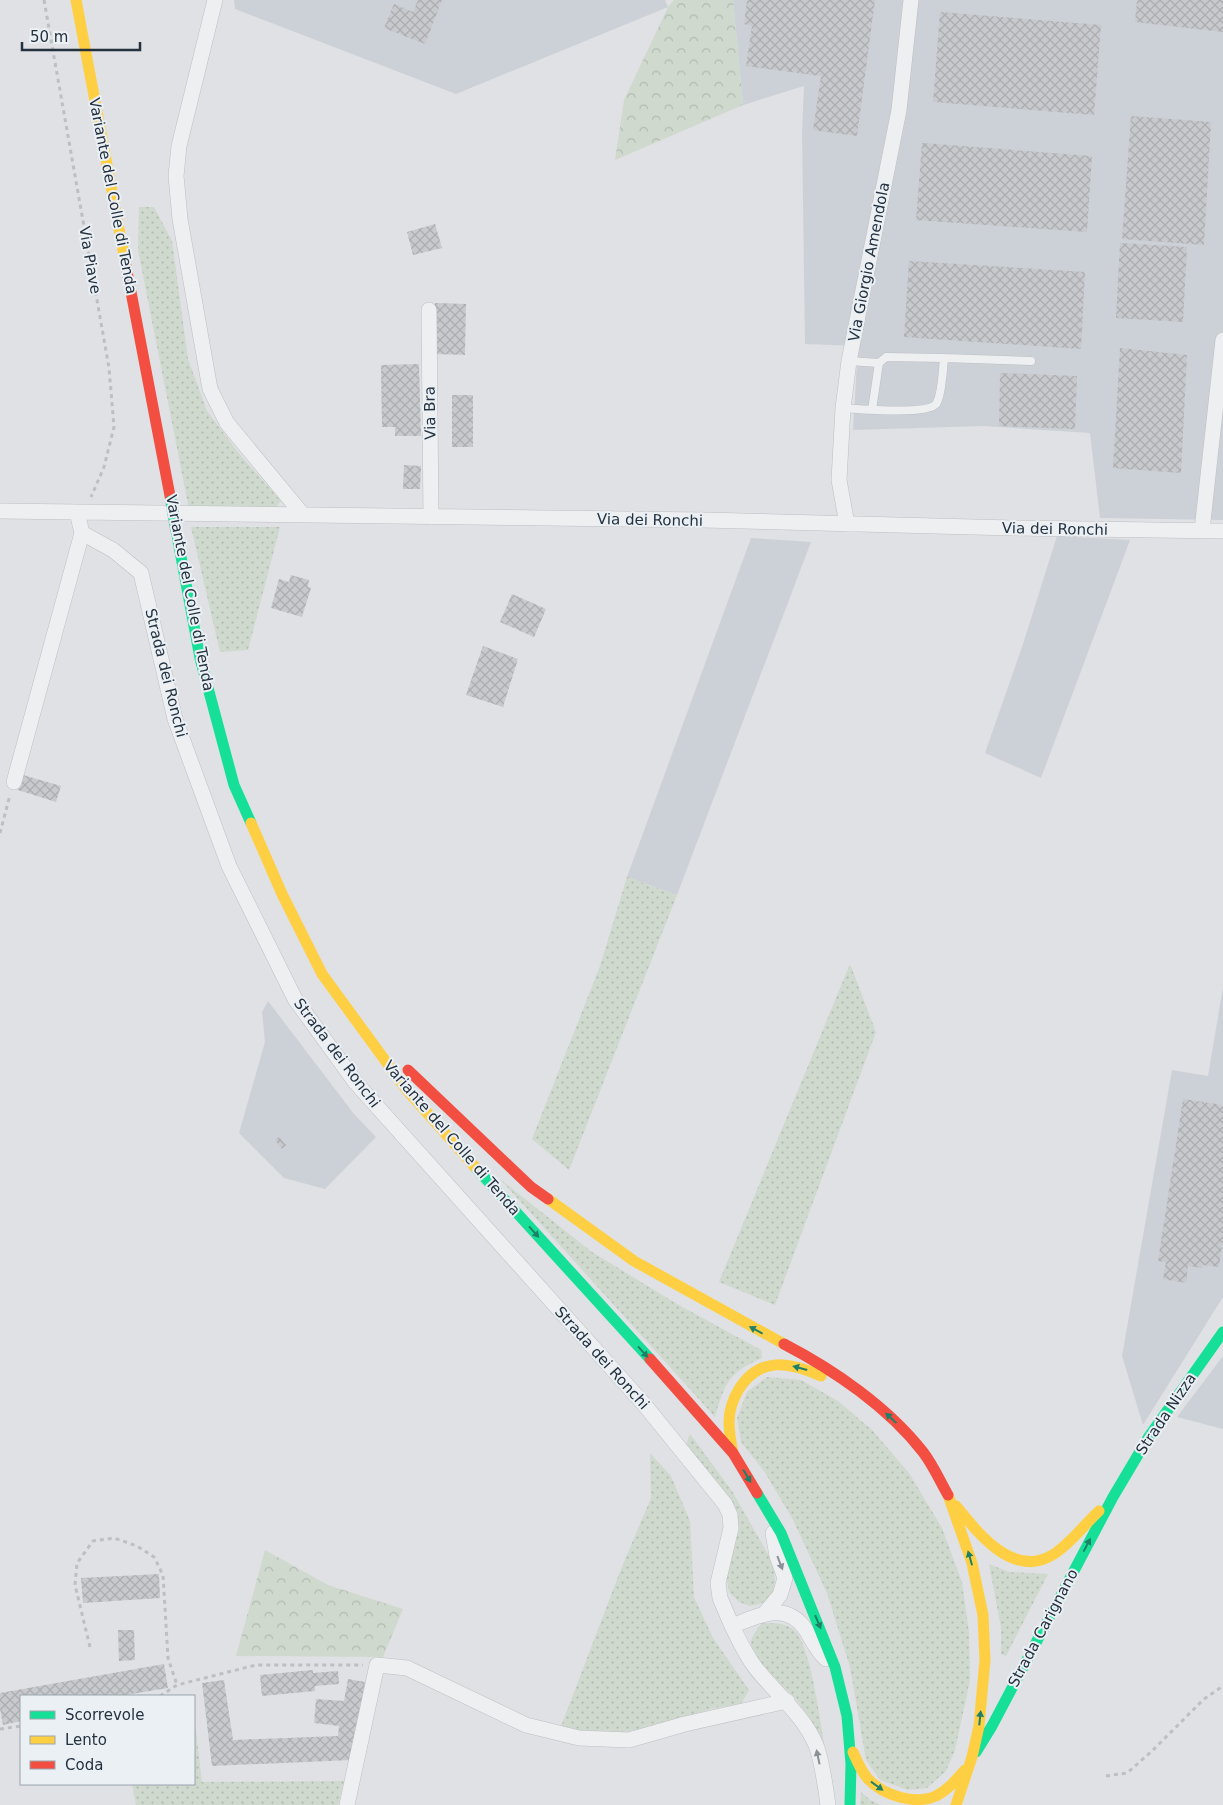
<svg xmlns="http://www.w3.org/2000/svg" width="1223" height="1805" font-family="'DejaVu Sans',sans-serif">
	<defs>
		<pattern id="grass-dots" width="8" height="8" patternUnits="userSpaceOnUse" patternTransform="scale(1.25)"><rect width="8" height="8" fill="#d0d9ce"/><path d="M2 2h.1M6 6h.1" fill="none" stroke="#b2bbb2" stroke-width="1.8" stroke-linecap="round"/></pattern>
		<pattern id="forest-crowns" width="20" height="18" patternUnits="userSpaceOnUse" patternTransform="scale(1.25)"><rect width="20" height="18" fill="#d0d9ce"/><path d="M2 6a3 3 0 1 1 6 0M12 15a3 3 0 1 1 6 0" fill="none" stroke="#b2bbb2"/></pattern>
		<pattern id="building-cross-hatch" width="8" height="8" patternUnits="userSpaceOnUse" patternTransform="scale(1.25)"><rect width="8" height="8" fill="#c7c9cc"/><path d="M0 0l8 8M0 8l8-8" fill="none" stroke="#abadb0"/></pattern>
	</defs>
	<rect width="100%" height="100%" fill="#dfe1e4"/>
	<path fill="#ccd1d8" d="M 234,0 L 665,0 L 668,7 L 456,94 L 235,9 Z
		M 733,0 L 1223,0 L 1223,520 L 1100,518 L 1090,433 L 982,426 L 853,430 L 858,346 L 805,344 L 802,132 L 804,86 L 743,105 Z
		M 1057,536 L 1130,540 L 1041,778 L 985,753 L 1022,647 Z
		M 751,538 L 811,542 L 677,895 L 627,877 Z
		M 1223,987 L 1223,1297 L 1143,1425 L 1122,1356 L 1172,1070 L 1208,1076 Z
		M 268,1001 L 354,1114 L 376,1137 L 325,1189 L 284,1178 L 239,1133 L 265,1042 L 262,1012 Z
		M 1223,1356 L 1223,1429 L 1177,1417 Z"/>
	<path fill="url(#grass-dots)" d="M 139,207 L 154,207 L 172,241 L 188,359 L 207,411 L 242,457 L 281,501 L 273,511 L 189,509 L 138,250 Z
		M 191,527 L 280,527 L 248,650 L 220,652 Z
		M 627,877 L 677,895 L 569,1170 L 532,1139 L 600,966 Z
		M 850,964 L 876,1032 L 775,1305 L 719,1282 Z
		M 501,1180 L 592,1252 L 677,1304 L 761,1350 L 762,1358 C 728,1373 725,1383 715,1417 Z
		M 767,1377 L 801,1380 L 838,1401 L 872,1430 L 909,1473 L 942,1528 L 962,1582 L 969,1632 L 970,1680 L 955,1750 L 946,1771 L 927,1788 L 908,1790 L 880,1780 L 866,1760 L 850,1667 L 827,1593 L 792,1518 L 764,1471 L 741,1442 L 737,1418 L 747,1392 Z
		M 690,1434 L 732,1491 L 773,1563 L 775,1580 L 773,1591 L 768,1599 L 760,1604 L 750,1606 L 739,1602 L 729,1592 L 726,1575 L 739,1530 L 729,1500 L 686,1445 Z
		M 650,1453 L 671,1476 L 690,1521 L 694,1597 L 713,1638 L 749,1690 L 741,1704 L 714,1708 L 651,1727 L 601,1736 L 560,1729 L 621,1569 L 651,1498 Z
		M 989,1564 L 1009,1572 L 1048,1574 L 1006,1656 L 1001,1654 L 1001,1628 Z
		M 762,1623 C 773,1623 786,1622 795,1631 C 811,1647 821,1725 825,1750 C 816,1732 808,1714 796,1699 C 785,1685 749,1663 751,1643 C 751,1636 758,1628 762,1623 Z
		M 194,1715 L 202,1782 L 344,1781 L 338,1805 L 136,1805 L 132,1784 L 194,1784 Z
		M 861,1792 L 870,1800 L 881,1805 L 860,1805 Z"/>
	<path fill="url(#forest-crowns)" d="M 674,0 L 733,0 L 743,105 L 615,160 L 624,100 L 668,7 Z
		M 265,1550 L 328,1585 L 403,1609 L 383,1657 L 236,1656 Z"/>
	<path fill="url(#building-cross-hatch)" d="M 418,0 L 442,0 L 425,44 L 384,28 L 394,4 L 413,12 Z
		M 747,0 L 875,0 L 857,136 L 813,130 L 821,76 L 746,66 L 752,26 L 744,24 Z
		M 1137,0 L 1223,0 L 1223,32 L 1135,22 Z
		M 940,12 L 1101,25 L 1094,115 L 933,102 Z
		M 1131,116 L 1211,122 L 1204,245 L 1122,239 Z
		M 922,143 L 1092,156 L 1087,232 L 916,220 Z
		M 435,224 L 442,248 L 413,255 L 407,232 Z
		M 1120,243 L 1187,247 L 1183,322 L 1116,318 Z
		M 909,261 L 1085,272 L 1081,349 L 904,337 Z
		M 435,303 L 466,304 L 465,355 L 435,354 Z
		M 1120,348 L 1187,355 L 1181,473 L 1113,468 Z
		M 419,364 L 421,436 L 395,436 L 395,427 L 382,427 L 381,365 Z
		M 1000,373 L 1077,376 L 1075,429 L 999,426 Z
		M 452,395 L 473,395 L 473,447 L 452,447 Z
		M 404,465 L 421,466 L 420,489 L 403,489 Z
		M 291,575 L 309,580 L 308,587 L 311,588 L 302,617 L 271,608 L 279,579 L 289,582 Z
		M 512,594 L 546,609 L 534,637 L 500,622 Z
		M 483,646 L 518,659 L 503,707 L 466,695 Z
		M 23,775 L 61,786 L 56,802 L 18,790 Z
		M 1183,1099 L 1223,1105 L 1223,1240 L 1219,1267 L 1202,1265 L 1202,1268 L 1188,1266 L 1186,1283 L 1163,1279 L 1166,1262 L 1158,1261 Z
		M 279,1137 L 286,1145 L 282,1149 L 275,1140 Z
		M 159,1574 L 160,1598 L 83,1603 L 81,1578 Z
		M 118,1630 L 134,1630 L 135,1660 L 119,1661 Z
		M 164,1664 L 168,1688 L 119,1696 L 21,1696 L 21,1721 L 3,1725 L 0,1709 L 0,1693 Z
		M 313,1670 L 313,1673 L 338,1671 L 339,1684 L 315,1686 L 315,1691 L 262,1696 L 260,1675 Z
		M 348,1679 L 365,1682 L 351,1760 L 212,1766 L 202,1683 L 224,1680 L 233,1740 L 338,1736 L 339,1726 L 314,1723 L 316,1699 L 344,1701 Z"/>
	<g fill="none" stroke-linecap="round" stroke-linejoin="round">
		<g stroke="#bdbfc2" stroke-width="9">
			<path id="lane" d="M 944,358 L 1031,361
				M 843,408 C 859,409 927,415 936,404 C 942,396 943,368 944,358 L 886,357 L 879,363 L 849,361
				M 872,410 L 879,363"/>
		</g>
		<g stroke="#bdbfc2" stroke-width="16">
			<path id="street" d="M 215,0 L 179,146 L 176,176 L 180,219 L 210,389 L 227,423 L 303,515
				M 429,310 L 431,517
				M 0,511 L 703,520 L 1012,528 L 1223,531
				M 77,512 L 82,533 L 113,550 L 141,573 L 175,719 L 229,866 L 295,999 L 356,1083 L 643,1403 L 725,1504 L 730,1515 L 731,1528 L 718,1583 L 720,1598 L 732,1626
				M 847,524 L 839,480 L 843,408 L 849,361 L 899,110 L 911,0
				M 1202,530 L 1223,340
				M 14,782 L 82,533
				M 765,1613 L 780,1595 L 785,1578 L 777,1556 L 773,1533
				M 826,1659 C 817,1651 812,1640 806,1630 C 786,1600 758,1616 732,1626 C 739,1640 745,1654 755,1667 C 775,1693 802,1713 816,1745 C 821,1758 826,1790 828,1805
				M 347,1805 L 377,1665 L 407,1668 L 526,1725 L 579,1738 L 629,1740 L 685,1724 L 787,1701"/>
		</g>
		<path stroke="#bdc0c3" stroke-width="3" stroke-dasharray="4 4" stroke-linecap="butt" d="M 44,0 L 109,368 L 114,427 L 104,467 L 91,497
			M 0,833 L 10,795
			M 90,1647 L 75,1585 L 77,1563 L 93,1541 L 114,1538 L 137,1546 L 154,1557 L 163,1575 L 168,1658 L 177,1685
			M 160,1696 L 177,1685 L 256,1665 L 363,1665
			M 0,1729 L 21,1726
			M 1106,1776 L 1127,1773 L 1151,1752 L 1204,1699 L 1223,1686"/>
		<use href="#lane" stroke="#eeeff1" stroke-width="8"/>
		<use href="#street" stroke="#eeeff1" stroke-width="15"/>
		<path stroke="#16e098" stroke-width="11" d="M 176,530 L 200,658 L 234,785 L 251,823
			M 475,1167 L 650,1359
			M 757,1493 L 781,1533 L 835,1667 L 847,1716 L 851,1764 L 850,1805
			M 976,1752 L 992,1726 L 1113,1497 L 1148,1438 L 1223,1332"/>
		<path stroke="#ffcf43" stroke-width="11" d="M 76,0 L 126,266
			M 251,823 L 282,894 L 322,974 L 406,1089 L 475,1167
			M 548,1199 L 634,1261 L 784,1344
			M 733,1453 C 731,1443 729,1433 729,1422 C 729,1411 733,1399 739,1389 C 760,1356 790,1362 821,1376
			M 948,1495 L 972,1563 L 983,1615 L 985,1660 L 979,1726 L 972,1757 L 956,1805
			M 956,1506 C 978,1533 1014,1580 1054,1554 C 1071,1543 1084,1525 1099,1511
			M 853,1752 C 857,1761 861,1771 868,1779 C 884,1796 915,1805 936,1796 C 948,1790 956,1780 965,1770"/>
		<path stroke="#f24e42" stroke-width="11" d="M 126,266 L 171,501
			M 408,1070 L 531,1187 L 548,1199
			M 784,1344 C 834,1370 888,1407 923,1452 C 933,1465 940,1481 948,1495
			M 650,1359 L 733,1453 L 757,1493"/>
		<g stroke="#babec2" stroke-width="12" stroke-linecap="butt">
			<path id="fast-bridge" d="M 171,501 L 176,530"/>
		</g>
		<use href="#fast-bridge" stroke="#16e098" stroke-width="11"/>
	</g>
	<defs><path id="oneway-solid" d="M-6-.8H1V-3.2L6.5 0L1 3.2V.8H-6Z" transform="scale(1.25)"/></defs>
	<g fill="#1e8066">
		<use href="#oneway-solid" transform="translate(534 1232) rotate(48)"/>
		<use href="#oneway-solid" transform="translate(756 1330) rotate(-152)"/>
		<use href="#oneway-solid" transform="translate(643 1352) rotate(48)"/>
		<use href="#oneway-solid" transform="translate(800 1368) rotate(-165)"/>
		<use href="#oneway-solid" transform="translate(891 1418) rotate(-137)"/>
		<use href="#oneway-solid" transform="translate(747 1476) rotate(59)"/>
		<use href="#oneway-solid" transform="translate(1087 1545) rotate(-62)"/>
		<use href="#oneway-solid" transform="translate(970 1558) rotate(-106)"/>
		<use href="#oneway-solid" transform="translate(818 1622) rotate(67)"/>
		<use href="#oneway-solid" transform="translate(980 1718) rotate(-84)"/>
		<use href="#oneway-solid" transform="translate(877 1786) rotate(36)"/>
	</g>
	<g fill="#899098">
		<use href="#oneway-solid" transform="translate(780 1563) rotate(69)"/>
		<use href="#oneway-solid" transform="translate(818 1757) rotate(-102)"/>
	</g>
	<g text-anchor="middle" dominant-baseline="central" stroke-width="4" stroke-linejoin="round" paint-order="stroke">
		<g font-size="15" fill="#24313e" stroke="#ebf0f5">
			<text transform="translate(113 196) rotate(79)">Variante del Colle di Tenda</text>
			<text transform="translate(90 260) rotate(80)">Via Piave</text>
			<text transform="translate(869 262) rotate(-79)">Via Giorgio Amendola</text>
			<text transform="translate(430 413) rotate(-91)">Via Bra</text>
			<text transform="translate(650 520) rotate(1)">Via dei Ronchi</text>
			<text transform="translate(1055 529) rotate(1)">Via dei Ronchi</text>
			<text transform="translate(190 593) rotate(79)">Variante del Colle di Tenda</text>
			<text transform="translate(166 673) rotate(76)">Strada dei Ronchi</text>
			<text transform="translate(337 1053) rotate(53)">Strada dei Ronchi</text>
			<text transform="translate(452 1138) rotate(49)">Variante del Colle di Tenda</text>
			<text transform="translate(602 1358) rotate(48)">Strada dei Ronchi</text>
			<text transform="translate(1166 1414) rotate(-56)">Strada Nizza</text>
			<text transform="translate(1043 1628) rotate(-62)">Strada Carignano</text>
		</g>
	</g>
	<rect x="20" y="1695" width="175" height="90" fill="#ebf0f5" stroke="#9ba4ac"/>
	<rect x="30" y="1711" width="25" height="8" fill="#16e098" stroke="#9ba4ac"/>
	<text x="65" y="1720" font-size="15" fill="#24313e">Scorrevole</text>
	<rect x="30" y="1736" width="25" height="8" fill="#ffcf43" stroke="#9ba4ac"/>
	<text x="65" y="1745" font-size="15" fill="#24313e">Lento</text>
	<rect x="30" y="1761" width="25" height="8" fill="#f24e42" stroke="#9ba4ac"/>
	<text x="65" y="1770" font-size="15" fill="#24313e">Coda</text>
	<path d="M22 42v8h118v-8" fill="none" stroke="#24313e" stroke-width="2.5"/>
	<text x="30" y="42" font-size="15" fill="#24313e" stroke="#ebf0f5" stroke-width="4" paint-order="stroke">50 m</text>
</svg>
